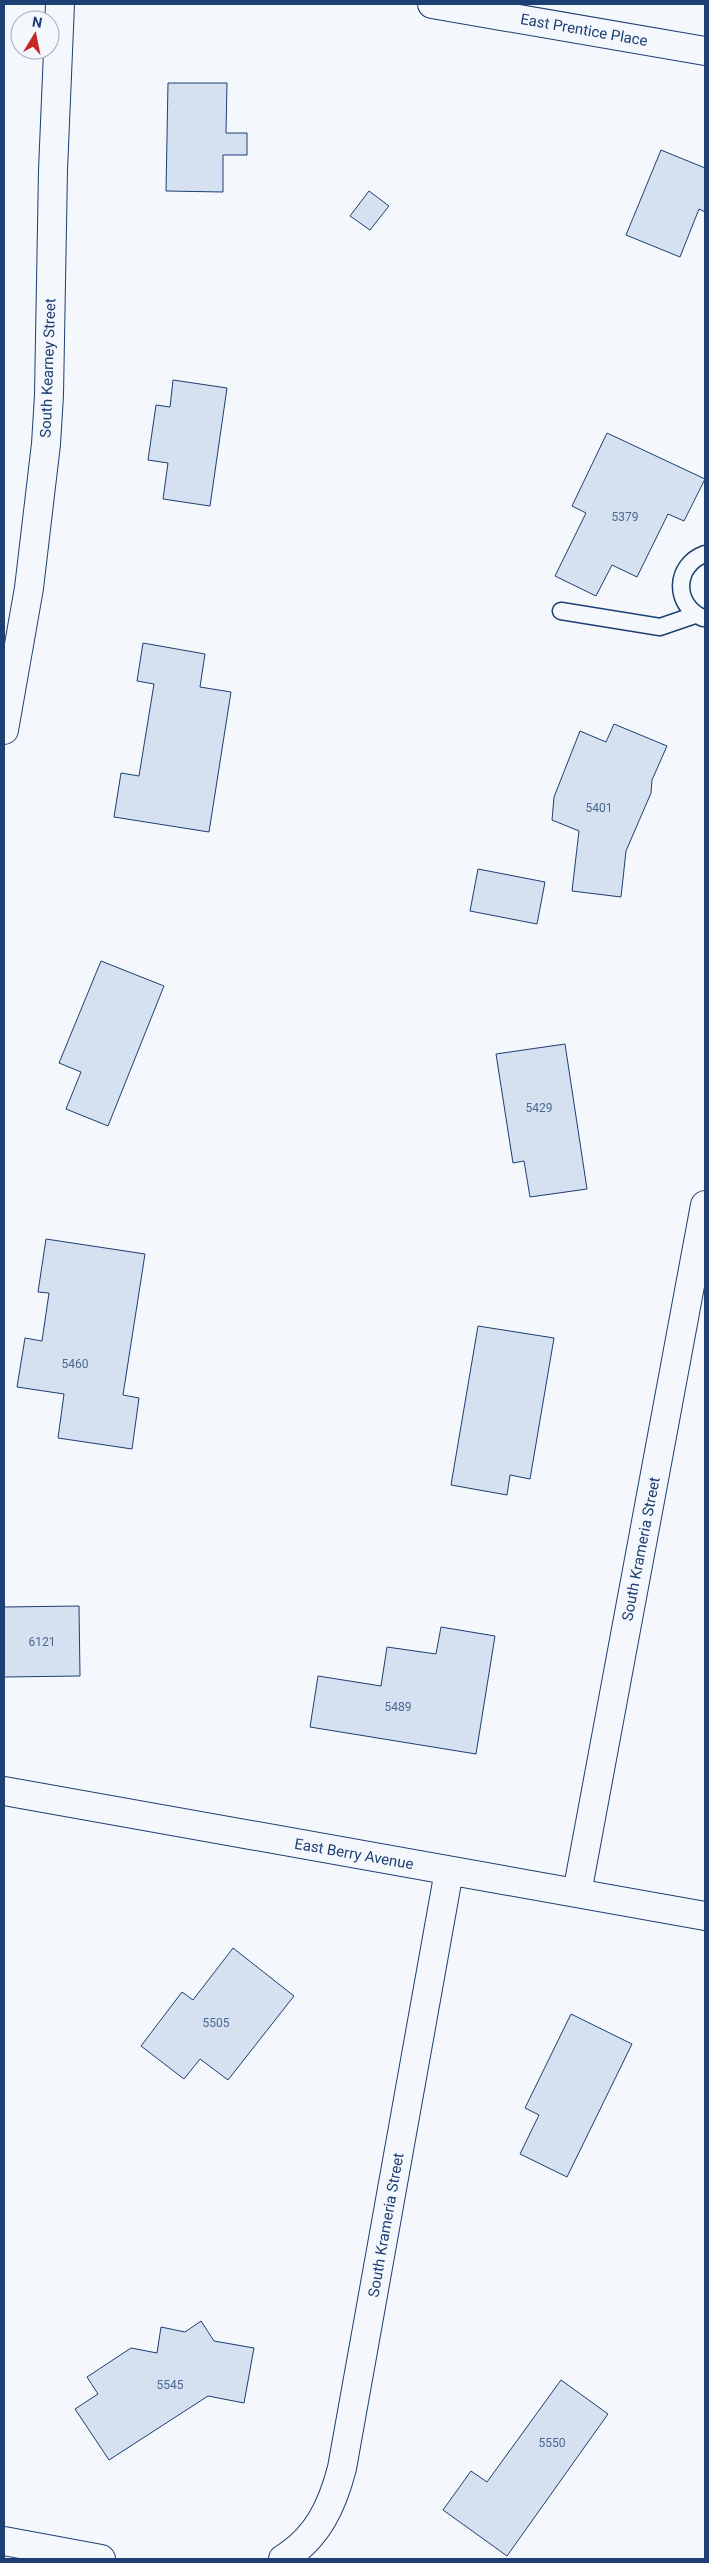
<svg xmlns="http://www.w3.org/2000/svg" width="709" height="2563" font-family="Roboto,sans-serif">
	<rect width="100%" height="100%" fill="#f4f7fb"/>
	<path fill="#d5e0f0" stroke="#1d3f73" d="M 168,83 L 227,83 L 226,133 L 247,133 L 247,155 L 223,155 L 223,192 L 166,191 Z
		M 661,150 L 705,168 L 705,212 L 699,209 L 680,257 L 626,235 Z
		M 369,191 L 389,206 L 370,230 L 350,216 Z
		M 173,380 L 227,388 L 210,506 L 163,499 L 168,463 L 148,460 L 156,405 L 170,407 Z
		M 607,433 L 705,479 L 684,521 L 668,514 L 637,577 L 612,565 L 596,596 L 555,576 L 586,513 L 572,506 Z
		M 143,643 L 205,654 L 200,687 L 231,692 L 209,832 L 114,817 L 121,773 L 139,776 L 154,684 L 137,681 Z
		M 614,724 L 667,746 L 652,780 L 651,793 L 626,851 L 621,897 L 572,891 L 579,831 L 552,820 L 554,797 L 580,731 L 606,742 Z
		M 478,869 L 545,882 L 537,924 L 470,911 Z
		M 101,961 L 164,986 L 108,1126 L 66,1109 L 81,1072 L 59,1063 Z
		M 565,1044 L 587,1189 L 530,1197 L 524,1161 L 513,1163 L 496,1054 Z
		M 46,1239 L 145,1254 L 123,1395 L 139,1398 L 132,1449 L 58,1438 L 64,1394 L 17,1387 L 25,1338 L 42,1341 L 49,1293 L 38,1292 Z
		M 478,1326 L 554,1338 L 530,1479 L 510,1475 L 507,1495 L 451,1485 Z
		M 79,1606 L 80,1676 L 4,1677 L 4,1607 Z
		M 441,1627 L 495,1636 L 476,1754 L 310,1727 L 318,1676 L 381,1686 L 387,1647 L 436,1654 Z
		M 233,1948 L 294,1996 L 228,2080 L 200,2059 L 184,2079 L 141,2046 L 182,1992 L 193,2000 Z
		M 571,2014 L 632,2044 L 567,2177 L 520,2154 L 539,2115 L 525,2108 Z
		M 201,2321 L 214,2341 L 254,2348 L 244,2403 L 208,2396 L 109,2460 L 75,2409 L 98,2394 L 87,2377 L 131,2348 L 157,2353 L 161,2327 L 185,2332 Z
		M 561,2380 L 608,2414 L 507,2556 L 443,2510 L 471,2471 L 487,2482 Z"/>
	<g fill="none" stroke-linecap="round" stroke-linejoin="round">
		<g stroke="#1d3f73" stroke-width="19">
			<path id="service" d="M 561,611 L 660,627 L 695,615
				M 703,618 C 673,605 674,565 705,554"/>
		</g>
		<g stroke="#1d3f73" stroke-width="30">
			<path id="minor" d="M 432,4 L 705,51
				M 4,730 L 29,588 L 46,444 L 49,395 L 53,170 L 60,4
				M 4,1791 L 705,1916
				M 577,1893 L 705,1205
				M 4,2541 L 101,2559
				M 283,2559 C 317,2538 332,2507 342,2468 L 449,1871"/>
		</g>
		<use href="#service" stroke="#f4f7fb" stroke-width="16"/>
		<use href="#minor" stroke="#f4f7fb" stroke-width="28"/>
	</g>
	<g text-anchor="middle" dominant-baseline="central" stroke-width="4" stroke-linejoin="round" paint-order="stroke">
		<g font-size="12" fill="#4b6792">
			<text x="625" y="517">5379</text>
			<text x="599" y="808">5401</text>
			<text x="539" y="1108">5429</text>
			<text x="75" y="1364">5460</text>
			<text x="42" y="1642">6121</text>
			<text x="398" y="1707">5489</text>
			<text x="216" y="2023">5505</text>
			<text x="170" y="2385">5545</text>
			<text x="552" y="2443">5550</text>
		</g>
		<g font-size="15" fill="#1d3f73" stroke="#f4f7fb">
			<text transform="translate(584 30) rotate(10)">East Prentice Place</text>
			<text transform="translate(48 368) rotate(-88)">South Kearney Street</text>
			<text transform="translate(641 1549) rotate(-79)">South Krameria Street</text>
			<text transform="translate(354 1854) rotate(10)">East Berry Avenue</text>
			<text transform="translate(386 2225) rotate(-80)">South Krameria Street</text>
		</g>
	</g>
	<rect width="709" height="2563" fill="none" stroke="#1d3f73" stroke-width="10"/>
	<g transform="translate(35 35) rotate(10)"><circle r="24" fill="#f4f7fb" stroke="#9eadc5"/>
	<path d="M0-4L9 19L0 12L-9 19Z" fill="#c62828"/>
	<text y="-8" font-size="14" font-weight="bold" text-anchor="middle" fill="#1d3f73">N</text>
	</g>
</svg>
